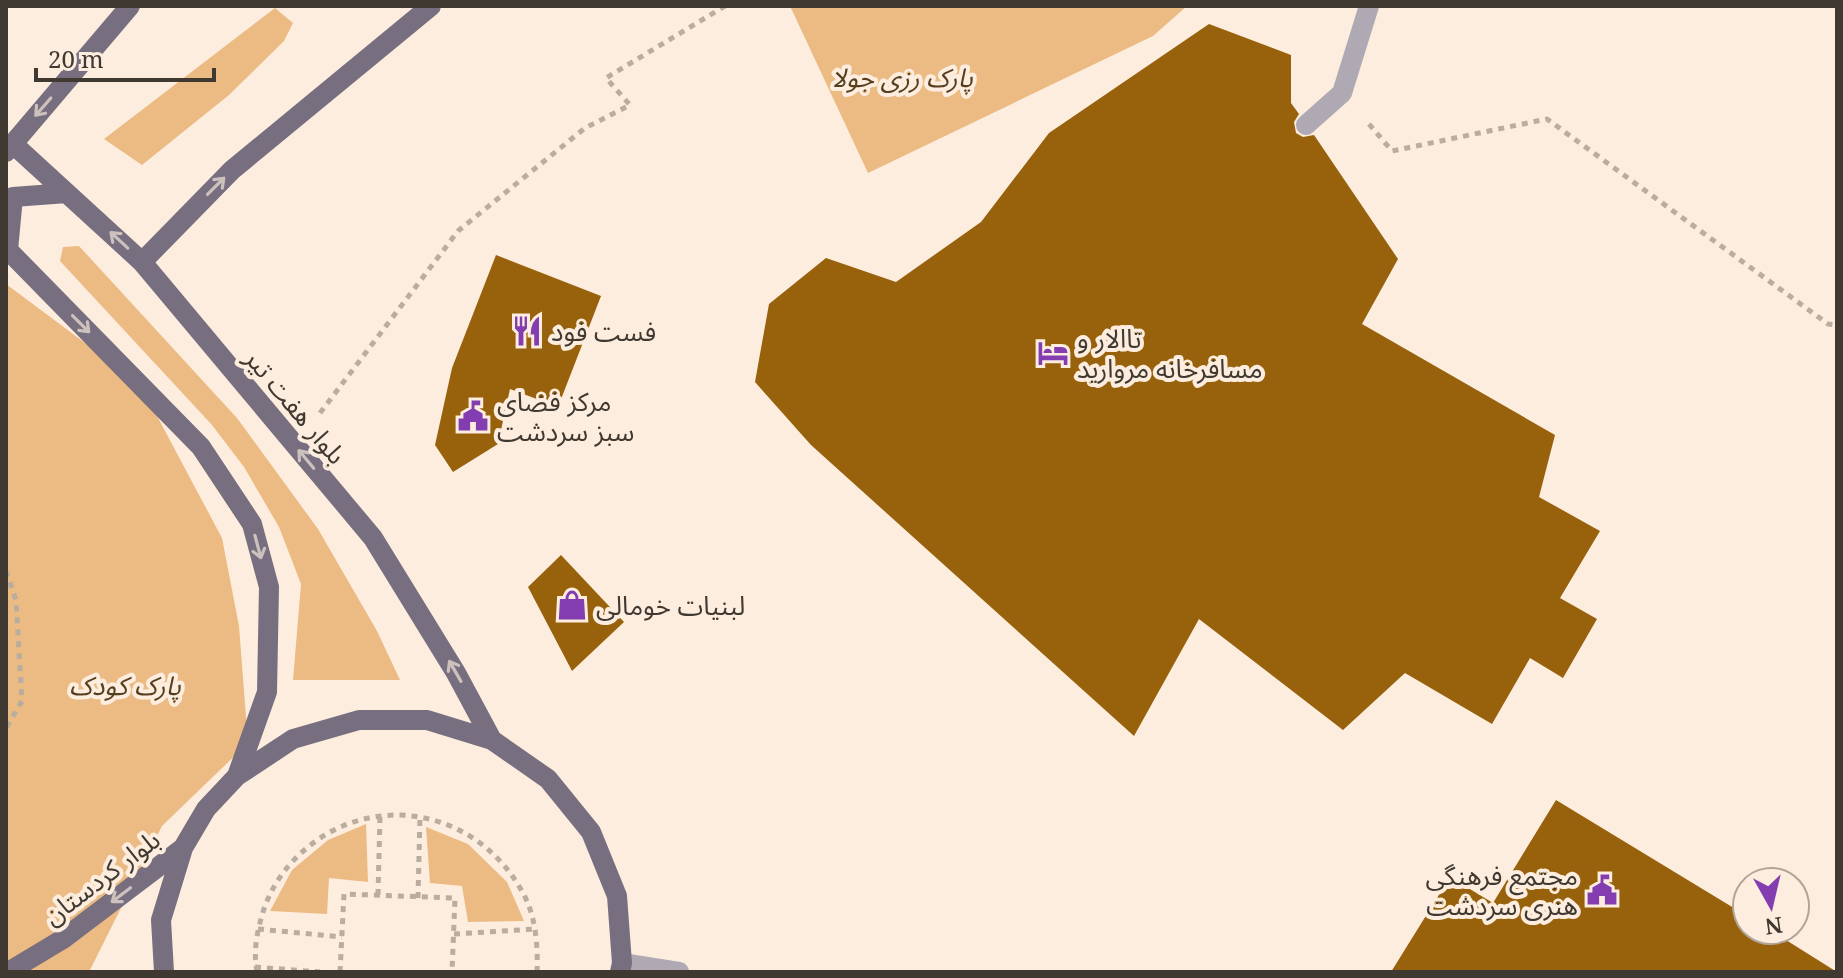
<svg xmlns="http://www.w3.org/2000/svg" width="1843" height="978" font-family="'Noto Serif','Noto Sans Arabic',serif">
	<rect width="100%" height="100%" fill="#fcedde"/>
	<path fill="#ecbb84" d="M 790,6 L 1187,6 L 1153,36 L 868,173 Z
		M 275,8 L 293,23 L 284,41 L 229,95 L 142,165 L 104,139 Z
		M 79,246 L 237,418 L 318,529 L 377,631 L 400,680 L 293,680 L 301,584 L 279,527 L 244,467 L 212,425 L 60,261 L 63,247 Z
		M 6,284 L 140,384 L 222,538 L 239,626 L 248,743 L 162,826 L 89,972 L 6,972 Z
		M 366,824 L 368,882 L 329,878 L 327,914 L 270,911 L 292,870 L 328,840 Z
		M 426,827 L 468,844 L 507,882 L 524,921 L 468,922 L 462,886 L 430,883 Z"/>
	<path fill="#98610c" d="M 1209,24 L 1291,55 L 1291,103 L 1299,114 L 1294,122 L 1296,133 L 1303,137 L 1314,135 L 1398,259 L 1362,324 L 1555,435 L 1539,497 L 1600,531 L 1560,598 L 1597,619 L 1563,678 L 1530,658 L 1492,724 L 1405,673 L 1343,730 L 1199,619 L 1134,736 L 811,445 L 755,382 L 769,304 L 826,258 L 896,282 L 981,222 L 1049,133 Z
		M 496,255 L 601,296 L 558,407 L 510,389 L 498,444 L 453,472 L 435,445 L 452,368 Z
		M 561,555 L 624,622 L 572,671 L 528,587 Z
		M 1556,800 L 1747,916 L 1747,930 L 1770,930 L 1837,972 L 1391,972 L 1450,877 L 1493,903 Z"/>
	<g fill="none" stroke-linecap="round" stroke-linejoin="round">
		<path stroke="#b9ada0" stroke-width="5" stroke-dasharray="6 6" stroke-linecap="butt" d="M 1369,124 L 1392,151 L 1547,119 L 1828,324 L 1837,325
			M 320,413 L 458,231 L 585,128 L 630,105 L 606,78 L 725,6
			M 6,571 L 16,600 L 22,701 L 6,728
			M 378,895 L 380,816
			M 418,898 L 420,816
			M 258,929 L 342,937
			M 454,934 L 535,929
			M 255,967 L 320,972
			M 257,972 C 253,951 257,932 263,912 C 274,877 299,849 332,831 C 404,794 487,824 524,895 C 536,918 538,946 537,972
			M 340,972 L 344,894 L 455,898 L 452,972"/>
		<path stroke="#aea9b2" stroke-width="20" d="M 1306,125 L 1342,93 L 1369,6
			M 622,963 L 679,972"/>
		<path stroke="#776e7f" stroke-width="20" d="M 12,143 L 142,262 L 373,538 L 456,673 L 492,740
			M 6,152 L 130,6
			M 6,248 L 201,447 L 252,524 L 269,587 L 267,692 L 237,776
			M 8,250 L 13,197 L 67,193
			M 142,262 L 232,170 L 431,6
			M 8,972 L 63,939 L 183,848
			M 164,972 L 161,920 L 183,848 L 206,809 L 237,776 L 293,739 L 359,720 L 427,720 L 492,740 L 548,779 L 591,832 L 617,896 L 622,963 L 620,972"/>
	</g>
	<defs><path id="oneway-shaft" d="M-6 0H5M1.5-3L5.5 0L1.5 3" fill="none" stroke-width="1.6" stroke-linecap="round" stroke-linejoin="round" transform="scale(2)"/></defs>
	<g stroke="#cdc1bd">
		<use href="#oneway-shaft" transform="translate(43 107) rotate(131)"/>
		<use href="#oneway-shaft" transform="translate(216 186) rotate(-45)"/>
		<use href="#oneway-shaft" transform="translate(119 240) rotate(-137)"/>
		<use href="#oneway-shaft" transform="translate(81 324) rotate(45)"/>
		<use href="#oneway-shaft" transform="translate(306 459) rotate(-130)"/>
		<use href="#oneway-shaft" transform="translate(258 547) rotate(75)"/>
		<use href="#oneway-shaft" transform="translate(455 671) rotate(-120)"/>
		<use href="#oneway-shaft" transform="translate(121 895) rotate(143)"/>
	</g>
	<defs>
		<g id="restaurant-bare" transform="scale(2.4)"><path d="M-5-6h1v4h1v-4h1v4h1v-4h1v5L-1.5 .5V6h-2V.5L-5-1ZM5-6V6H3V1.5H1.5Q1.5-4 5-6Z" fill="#833db0" stroke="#fcedde" stroke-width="2.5" paint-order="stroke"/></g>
		<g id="hotel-bare" transform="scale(2.4)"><path d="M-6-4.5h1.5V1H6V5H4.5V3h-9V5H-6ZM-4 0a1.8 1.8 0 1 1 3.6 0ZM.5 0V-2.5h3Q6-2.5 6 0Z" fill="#833db0" stroke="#fcedde" stroke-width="2.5" paint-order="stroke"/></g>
		<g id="civic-bare" transform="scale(2.4)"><path d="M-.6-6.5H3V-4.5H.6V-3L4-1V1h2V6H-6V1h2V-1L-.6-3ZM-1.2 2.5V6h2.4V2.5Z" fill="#833db0" stroke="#fcedde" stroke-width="2.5" paint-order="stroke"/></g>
		<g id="shop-bare" transform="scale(2.4)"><path d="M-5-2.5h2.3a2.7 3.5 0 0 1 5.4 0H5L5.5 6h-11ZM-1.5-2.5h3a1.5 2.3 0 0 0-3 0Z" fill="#833db0" stroke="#fcedde" stroke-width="2.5" paint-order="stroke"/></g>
	</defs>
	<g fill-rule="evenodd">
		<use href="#restaurant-bare" x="527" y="331"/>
		<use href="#hotel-bare" x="1053" y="353"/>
		<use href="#civic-bare" x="473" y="416"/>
		<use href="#shop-bare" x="572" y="605"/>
		<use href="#civic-bare" x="1602" y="890"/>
	</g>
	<g text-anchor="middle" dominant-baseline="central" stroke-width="8" stroke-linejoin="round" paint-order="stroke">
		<g font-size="26" font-style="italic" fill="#573e1f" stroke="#fcedde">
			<text x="902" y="77">پارک رزی جولا</text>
			<text x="125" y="685">پارک کودک</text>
		</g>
		<g font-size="26" fill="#403931" stroke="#fcedde" text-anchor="start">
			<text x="551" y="331">فست فود</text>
			<text x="1077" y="338">تاالار و<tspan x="1077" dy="30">مسافرخانه مروارید</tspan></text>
			<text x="497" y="401">مرکز فضای<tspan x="497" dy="30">سبز سردشت</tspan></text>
			<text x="596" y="605">لبنیات خومالی</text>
			<text x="1578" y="875" text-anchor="end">مجتمع فرهنگی<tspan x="1578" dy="30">هنری سردشت</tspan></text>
		</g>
		<g font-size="26" fill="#403931" stroke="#fcedde">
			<text transform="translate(296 406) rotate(50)">بلوار هفت تیر</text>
			<text transform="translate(101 877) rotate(-37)">بلوار کردستان</text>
		</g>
	</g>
	<rect width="1843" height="978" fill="none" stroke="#403931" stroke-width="16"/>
	<g transform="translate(1771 906) rotate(172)"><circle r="38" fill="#fcedde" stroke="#b1a599" stroke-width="2"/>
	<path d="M0-6L14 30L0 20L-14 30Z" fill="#833db0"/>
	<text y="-12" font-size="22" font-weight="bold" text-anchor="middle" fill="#403931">N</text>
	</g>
	<path d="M36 68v12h178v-12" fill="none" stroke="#403931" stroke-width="4"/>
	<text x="48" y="68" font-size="24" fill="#403931" stroke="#fcedde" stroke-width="6" paint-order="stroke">20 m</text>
</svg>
